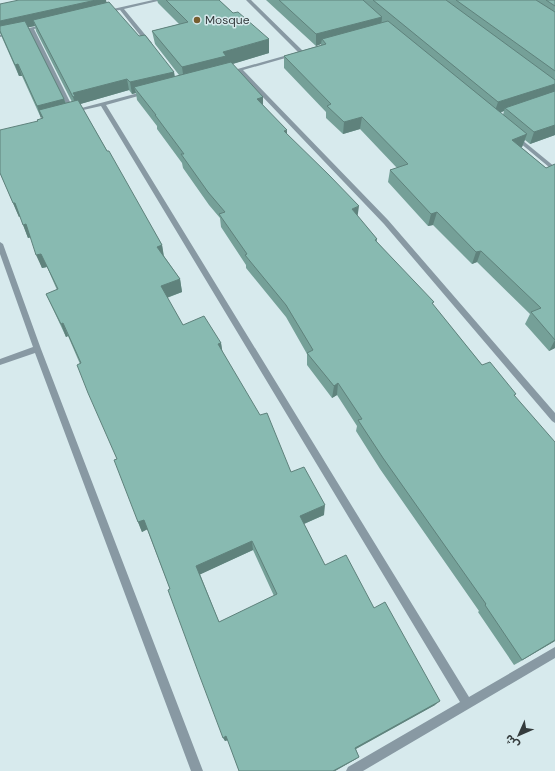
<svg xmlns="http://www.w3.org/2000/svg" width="555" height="771" font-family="'DM Sans','Noto Sans Arabic',sans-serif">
	<rect width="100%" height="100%" fill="#d7eaed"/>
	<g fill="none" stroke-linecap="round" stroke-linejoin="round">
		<path fill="#8899a3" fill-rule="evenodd" d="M 153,0 L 162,0 L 124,9 L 152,43 L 149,45 L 147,44 L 120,10 L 106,12 L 104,11 Z
			M 246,0 L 251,0 L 304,52 L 304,54 L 300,54 Z
			M 46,24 L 48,24 L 48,26 L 34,29 L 74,110 L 146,91 L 149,93 L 106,105 L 469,697 L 555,647 L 555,658 L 363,771 L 346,771 L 348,767 L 460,702 L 101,106 L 70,113 L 29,30 L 0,37 L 0,35 Z
			M 291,54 L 296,55 L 243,70 L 388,220 L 555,413 L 555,423 L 552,421 L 384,224 L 238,71 L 234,70 Z
			M 516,135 L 555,167 L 555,172 L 514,138 L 514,136 Z
			M 0,242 L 3,244 L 41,349 L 203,771 L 191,771 L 35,353 L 0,365 L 0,359 L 33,347 L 0,254 Z"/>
	</g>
	<path fill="#75a098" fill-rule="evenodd" d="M 106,0 L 106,3 L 174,72 L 175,77 L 179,75 L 155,44 L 152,31 L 179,24 L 158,3 L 157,0 L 219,0 L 233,13 L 269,39 L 269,53 L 232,64 L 263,97 L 263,105 L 287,134 L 377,239 L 377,242 L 433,305 L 482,365 L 515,396 L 555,641 L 514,665 L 478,612 L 479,611 L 380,469 L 356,431 L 357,426 L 337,395 L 332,398 L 307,365 L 307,354 L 286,317 L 246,268 L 246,265 L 221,227 L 220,218 L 209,205 L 183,168 L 182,163 L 157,129 L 157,126 L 137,100 L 136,93 L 132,94 L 129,90 L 80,104 L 162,245 L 164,256 L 180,279 L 182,292 L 167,298 L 183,325 L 221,343 L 222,351 L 291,472 L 324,515 L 304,524 L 325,565 L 374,608 L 435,705 L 356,749 L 359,757 L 356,759 L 335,771 L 239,771 L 228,740 L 225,741 L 170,589 L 147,529 L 142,532 L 138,522 L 117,459 L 80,364 L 68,336 L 66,337 L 46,294 L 57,290 L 47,267 L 42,268 L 31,237 L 28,238 L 20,216 L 19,217 L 0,173 L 37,121 L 42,119 L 42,117 L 41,118 L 22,76 L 19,76 L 0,33 L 0,4 ZM 35,26 L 36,31 L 72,102 L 66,103 L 28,27 ZM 253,550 L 274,596 L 219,622 L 200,574 Z
		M 266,0 L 555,0 L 555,135 L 530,144 L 525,140 L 522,147 L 521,147 L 546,168 L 555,164 L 555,348 L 549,351 L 525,324 L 530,314 L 477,262 L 472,264 L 433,225 L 428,226 L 388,182 L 390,170 L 397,168 L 360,129 L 343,134 L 326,118 L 326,112 L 284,68 L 284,56 L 321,45 L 321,44 L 316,46 ZM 504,111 L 503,115 L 500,113 Z"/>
	<path fill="#5f827c" d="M 96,0 L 106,0 L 108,9 L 33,20 L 35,26 L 1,33 L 0,31 L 0,21 Z
		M 382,17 L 381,28 L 322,39 L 321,44 L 316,46 L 316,34 Z
		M 269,39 L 269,53 L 226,66 L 184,81 L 182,67 L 223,52 Z
		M 18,64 L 22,76 L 19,76 L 15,65 Z
		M 174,72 L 175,83 L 134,87 L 136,93 L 132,94 L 130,82 Z
		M 127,79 L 129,90 L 77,105 L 76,108 L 73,97 L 73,93 Z
		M 555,84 L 555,95 L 505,108 L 504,111 L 494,114 L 498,102 Z
		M 263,97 L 263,111 L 257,99 Z
		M 64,99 L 68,111 L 39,110 L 42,117 L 41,118 L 37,106 Z
		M 362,117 L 360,129 L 343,134 L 344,122 Z
		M 555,125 L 555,135 L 530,144 L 534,132 Z
		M 287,130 L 287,143 L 284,131 Z
		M 527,134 L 522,147 L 508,152 L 512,140 Z
		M 13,203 L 15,203 L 21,216 L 19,217 Z
		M 359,206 L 357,220 L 352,209 Z
		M 437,212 L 433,225 L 428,226 L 431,214 Z
		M 26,224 L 32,237 L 28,238 L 23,225 Z
		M 162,245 L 164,259 L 157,247 Z
		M 481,251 L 477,262 L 472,264 L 476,252 Z
		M 41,254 L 47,267 L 42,268 L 36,255 Z
		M 180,279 L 182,292 L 163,299 L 161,286 Z
		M 63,323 L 68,336 L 66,337 L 61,324 Z
		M 555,340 L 555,348 L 549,351 Z
		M 221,343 L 223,355 L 218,344 Z
		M 338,383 L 337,395 L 332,398 L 334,386 Z
		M 325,505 L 324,515 L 299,526 L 300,516 Z
		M 144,520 L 148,529 L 142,532 L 138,522 Z
		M 252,541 L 253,550 L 199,575 L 196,566 Z
		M 555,640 L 555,641 L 514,665 L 522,660 Z
		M 440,701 L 435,705 L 352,751 L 355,748 Z
		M 226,736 L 228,740 L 225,741 L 223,738 Z
		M 359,757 L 356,759 L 335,771 L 333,771 Z"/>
	<path fill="#88bab1" stroke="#5f827c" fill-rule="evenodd" d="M 19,0 L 96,0 L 0,21 L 0,4 Z
		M 166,0 L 219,0 L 233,13 L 238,12 L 269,39 L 223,52 L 226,56 L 182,67 L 152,31 L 188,22 Z
		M 279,0 L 363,0 L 382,17 L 316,34 Z
		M 373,0 L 446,0 L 555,80 L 555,84 L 498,102 Z
		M 456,0 L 536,0 L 555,12 L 555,71 Z
		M 546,0 L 555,0 L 555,6 Z
		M 109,2 L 139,36 L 145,35 L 174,72 L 130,82 L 127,79 L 73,93 L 75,96 L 73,97 L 33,20 Z
		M 25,21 L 64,99 L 37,106 L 18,64 L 15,65 L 0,31 L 0,26 Z
		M 388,21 L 527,134 L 512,140 L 546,168 L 555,164 L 555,340 L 531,312 L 541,308 L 481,251 L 476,252 L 437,212 L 431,214 L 390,170 L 408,164 L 362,117 L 344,122 L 327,106 L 331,104 L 284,56 L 326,44 L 322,39 Z
		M 231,62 L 263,97 L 257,99 L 287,130 L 284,131 L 329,175 L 359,206 L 352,209 L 377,239 L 375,240 L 434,302 L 432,303 L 482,365 L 490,362 L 516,394 L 514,395 L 555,442 L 555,640 L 522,660 L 485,605 L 486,604 L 383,458 L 358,420 L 362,419 L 338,383 L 334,386 L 307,353 L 313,350 L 286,305 L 245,255 L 247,254 L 219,214 L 225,212 L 208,192 L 181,154 L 184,154 L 155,115 L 156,115 L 134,87 Z
		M 555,91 L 555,125 L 534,132 L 505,108 Z
		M 78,100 L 107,151 L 109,151 L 162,245 L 157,247 L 180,279 L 161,286 L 183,325 L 204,316 L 221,343 L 218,344 L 260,415 L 267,413 L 291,472 L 304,467 L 325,505 L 300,516 L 325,565 L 346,555 L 374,608 L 385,602 L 440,701 L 355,748 L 359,757 L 333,771 L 239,771 L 226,736 L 223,738 L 200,677 L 168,590 L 170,589 L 144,520 L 138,522 L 114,460 L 117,459 L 88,393 L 77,365 L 81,363 L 63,323 L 61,324 L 46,294 L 58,289 L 41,254 L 36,255 L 26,224 L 23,225 L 15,203 L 13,203 L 0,173 L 0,130 L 38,121 L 37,120 L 43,118 L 39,110 ZM 252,541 L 277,594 L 219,622 L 196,566 Z"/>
	<circle fill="#775e2f" stroke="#d7eaed" stroke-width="1.5" cx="197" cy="20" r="4"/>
	<g text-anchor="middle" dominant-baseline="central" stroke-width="3" stroke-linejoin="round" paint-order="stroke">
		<g font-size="12" fill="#343b3c" stroke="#d7eaed" text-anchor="start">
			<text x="205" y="20">Mosque</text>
		</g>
	</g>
	<g transform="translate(519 735) rotate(225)" stroke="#d7eaed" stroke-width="3" paint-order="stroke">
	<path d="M0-3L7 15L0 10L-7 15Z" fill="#343b3c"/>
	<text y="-6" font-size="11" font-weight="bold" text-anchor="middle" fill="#343b3c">ش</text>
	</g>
</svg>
